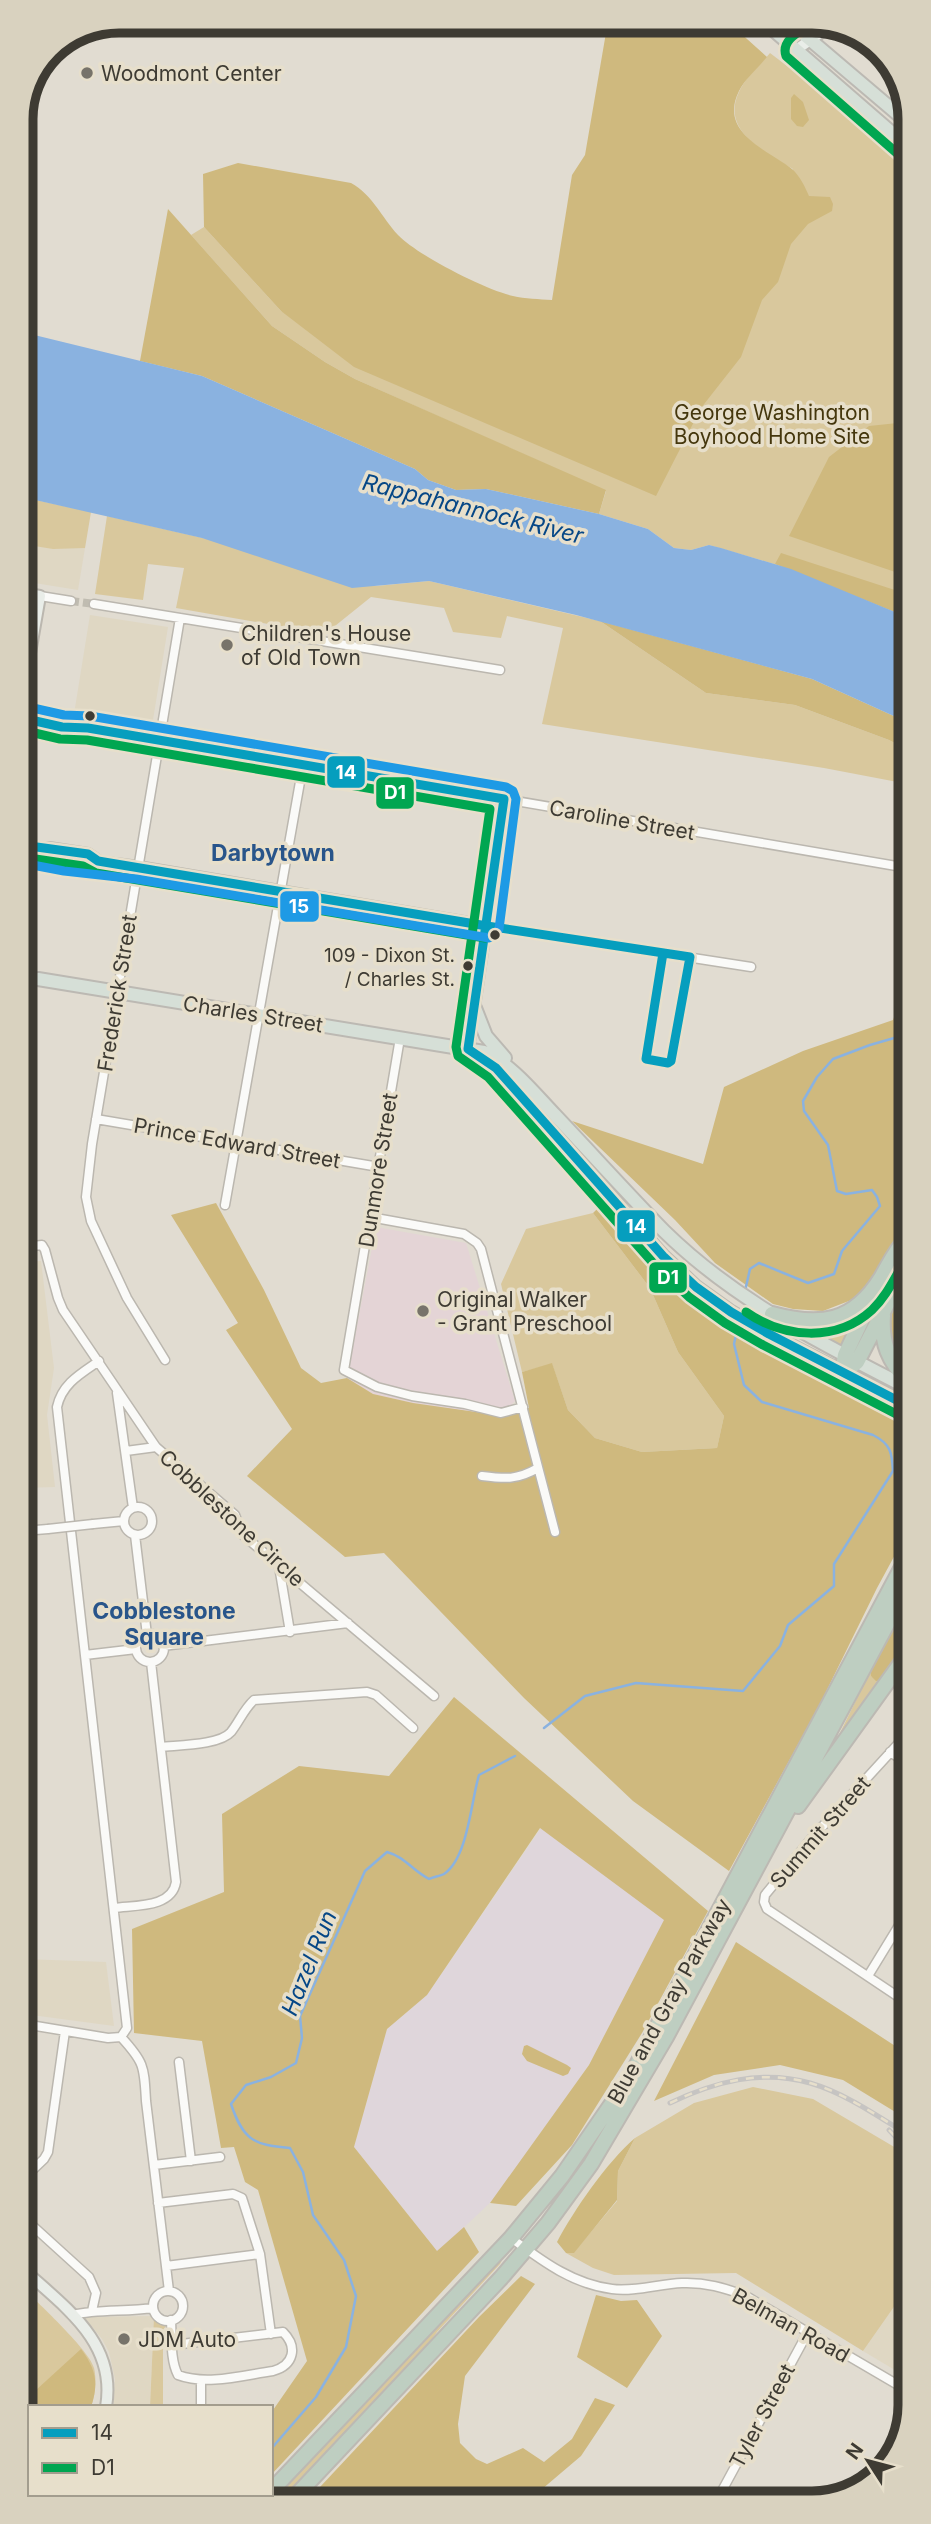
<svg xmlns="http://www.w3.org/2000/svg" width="931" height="2524" font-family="Inter,sans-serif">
	<rect width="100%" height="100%" fill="#e1dcd1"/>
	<path fill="#dfd7c3" d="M 22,540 L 85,548 L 78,590 L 22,581 Z
		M 90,615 L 168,627 L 152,726 L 74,714 Z
		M 41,1261 L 54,1368 L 47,1415 L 55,1487 L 23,1488 L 23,1262 Z
		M 24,1959 L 106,1962 L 114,2026 L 24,2014 Z
		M 910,2284 L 910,2379 L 863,2351 Z
		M 154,2316 L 150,2407 L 113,2407 L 115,2379 L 109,2352 L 102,2339 L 84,2317 Z"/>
	<path fill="#dfd6db" d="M 541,1828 L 665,1920 L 589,2065 L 494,2199 L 438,2252 L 354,2147 L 387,2029 L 427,1995 Z"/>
	<path fill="#e4d4d6" d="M 376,1227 L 466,1243 L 515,1401 L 505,1412 L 490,1414 L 413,1403 L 373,1394 L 347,1378 Z"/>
	<path fill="#d9c89d" d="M 770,53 L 791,69 L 795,64 L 907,157 L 907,617 L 791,569 L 709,545 L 691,550 L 674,548 L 648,529 L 599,514 L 606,491 L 355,379 L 325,362 L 272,326 L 191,235 L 204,227 L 281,311 L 610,476 L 793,169 C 766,153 720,131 739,92 C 745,78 760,65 770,53 Z
		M 22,497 L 91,512 L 85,548 L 53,549 L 22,544 Z
		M 107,516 L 203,538 L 376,586 L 429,581 L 600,621 L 706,693 L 795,705 L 889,740 L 908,750 L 908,784 L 824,768 L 542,724 L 563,628 L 507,616 L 501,638 L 453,632 L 444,608 L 371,597 L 325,634 L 176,608 L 184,568 L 148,564 L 143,600 L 95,594 Z
		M 593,1213 L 650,1288 L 678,1352 L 724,1416 L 717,1448 L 642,1452 L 595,1438 L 568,1410 L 552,1364 L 522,1372 L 501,1284 L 526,1229 Z
		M 862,1309 L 842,1348 L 795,1324 Z
		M 871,1670 L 871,1676 L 883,1680 L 835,1743 Z
		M 753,2087 L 813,2099 L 896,2148 L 910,2166 L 910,2284 L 863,2351 L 736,2273 L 614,2275 L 593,2268 L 566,2253 L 574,2252 L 617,2201 L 618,2171 L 635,2138 L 694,2103 Z
		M 505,2254 L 500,2264 L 437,2332 L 422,2354 L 282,2502 L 267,2502 Z
		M 24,2289 C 39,2304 90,2351 94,2368 C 97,2380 95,2396 91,2407 L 30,2407 L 30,2439 L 24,2430 Z
		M 154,2316 L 166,2326 L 163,2330 L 163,2407 L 150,2407 Z
		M 202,2494 L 245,2494 L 250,2498 L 246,2502 L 194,2502 Z"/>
	<path fill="#cfb97e" d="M 608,21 L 727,21 L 767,57 C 758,68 745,79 739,91 C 718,133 768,150 792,169 C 800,176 805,187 809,196 L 830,197 L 833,204 L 832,211 L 808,224 L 791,244 L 778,282 L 762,300 L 741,357 L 701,408 L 656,496 L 354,367 L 281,311 L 204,227 L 203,174 L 238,163 L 351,183 C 372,194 382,218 398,235 C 417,255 486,290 513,296 C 525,299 539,299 552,300 L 572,175 L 585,155 Z
		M 794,94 L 803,102 L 809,120 L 803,127 L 797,126 L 791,119 L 791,98 Z
		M 168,209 L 272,326 L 325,362 L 355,379 L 606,490 L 599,514 L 486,489 L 456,490 L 428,480 L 415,469 L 202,376 L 140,361 Z
		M 907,422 L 907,576 L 789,536 L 829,457 L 869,426 Z
		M 781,553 L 907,594 L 907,617 L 775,564 Z
		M 600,621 L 812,679 L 907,722 L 908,750 L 889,740 L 795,705 L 706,693 Z
		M 908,980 L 908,1225 L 891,1245 L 868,1286 L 854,1299 L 823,1311 L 793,1309 L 773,1304 L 715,1263 L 675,1220 L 572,1121 L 703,1164 L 724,1087 L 803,1051 L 893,1020 Z
		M 216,1203 L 264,1290 L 301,1368 L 321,1383 L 347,1378 L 373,1394 L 413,1403 L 490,1414 L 529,1408 L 522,1372 L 552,1363 L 568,1410 L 595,1438 L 642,1452 L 717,1448 L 724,1416 L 678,1352 L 650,1288 L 593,1213 L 602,1204 L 662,1269 L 698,1300 L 757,1338 L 909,1416 L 909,1529 L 877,1588 L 820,1704 L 729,1871 L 633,1801 L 524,1698 L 384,1553 L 345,1557 L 247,1476 L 292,1429 L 226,1330 L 238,1323 L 171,1215 Z
		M 908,1274 L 908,1369 C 878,1336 891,1310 908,1274 Z
		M 909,1599 L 909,1644 L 883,1680 L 876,1681 L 871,1676 L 871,1670 Z
		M 454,1697 L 708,1911 L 642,2033 L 572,2145 L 516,2206 L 490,2203 L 589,2065 L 664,1920 L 540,1828 L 427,1995 L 387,2029 L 354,2147 L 437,2251 L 464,2227 L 479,2252 L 271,2475 L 271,2413 L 307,2361 L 258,2190 L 245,2182 L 234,2147 L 221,2148 L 202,2041 L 134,2033 L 132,1929 L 224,1892 L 222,1814 L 299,1766 L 389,1776 Z
		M 736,1942 L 909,2055 L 910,2121 L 843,2080 L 780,2065 L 714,2075 L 654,2101 Z
		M 527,2045 L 567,2065 L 571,2068 L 568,2074 L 563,2076 L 527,2061 L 522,2054 L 524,2046 Z
		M 635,2138 L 618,2171 L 617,2200 L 574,2253 L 566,2253 L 557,2242 C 574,2210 607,2162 635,2138 Z
		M 521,2276 L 535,2284 L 465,2376 L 458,2424 L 460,2443 L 476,2459 L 487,2464 L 523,2448 L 544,2462 L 572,2439 L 595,2398 L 615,2405 L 581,2456 L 528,2501 L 306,2502 L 479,2317 Z
		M 596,2295 L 621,2301 L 637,2300 L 662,2336 L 627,2388 L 577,2357 Z
		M 81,2349 C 96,2369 99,2383 91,2407 L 30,2407 L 30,2439 L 24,2430 L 24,2401 Z"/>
	<path fill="#8ab2e0" d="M 22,332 L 202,376 L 415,469 L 428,480 L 456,490 L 486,489 L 599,514 L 648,529 L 674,548 L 691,550 L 709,545 L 721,548 L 791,569 L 907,617 L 907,722 L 812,679 L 576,615 L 429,581 L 352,588 L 202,538 L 22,497 Z"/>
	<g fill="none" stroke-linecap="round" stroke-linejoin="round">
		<path stroke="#8ab2e0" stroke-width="2.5" d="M 745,1291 L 750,1269 L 759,1263 L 808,1283 L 834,1274 L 842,1251 L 880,1206 L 877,1197 L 872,1190 L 846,1194 L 837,1191 L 828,1145 L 804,1111 L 803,1101 L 817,1077 L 833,1059 L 870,1045 L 908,1034
			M 544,1728 L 585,1696 L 636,1683 L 743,1691 L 780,1646 L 788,1625 L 834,1586 L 834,1564 L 893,1471 C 892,1453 891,1444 873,1435 L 762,1402 L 744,1385 L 734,1344 L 737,1330
			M 271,2449 L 316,2397 L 346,2347 L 356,2296 L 344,2260 L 313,2215 L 303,2172 L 290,2148 C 252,2145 243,2139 231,2104 L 246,2085 L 271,2077 L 296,2063 L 302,2038 L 300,2016 L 365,1871 L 387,1852 C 405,1857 412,1870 429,1879 C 433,1877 440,1876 444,1874 C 468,1858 471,1801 479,1775 L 515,1756
			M 230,2502 L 237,2494"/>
		<path stroke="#c0bcb1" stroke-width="8" stroke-dasharray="8 4" stroke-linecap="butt" d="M 71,601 L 94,604"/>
		<path stroke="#c0bcb1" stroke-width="10" stroke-dasharray="10 5" stroke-linecap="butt" d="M 53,718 L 72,721
			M 52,726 L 71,730
			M 29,852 L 48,855"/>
		<path stroke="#c0bcb1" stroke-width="12" stroke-dasharray="12 6" stroke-linecap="butt" d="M 22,976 L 38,979"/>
		<g stroke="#bbb7af" stroke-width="11">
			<path id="street" d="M 40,596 L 71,601
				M 94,604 L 500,670
				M 504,799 L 908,868
				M 487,926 L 751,967
				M 400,1038 L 344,1370 L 377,1387 L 412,1396 L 465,1404 L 501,1413 L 523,1407
				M 96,1119 L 379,1167
				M 225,1205 L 303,765
				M 370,1217 L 464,1234 L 477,1243 L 481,1249 L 555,1532
				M 23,1247 L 42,1245 L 45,1250 L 58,1298 L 63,1310 L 156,1447 L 235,1515 L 243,1535 L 434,1696
				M 165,1360 L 127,1298 L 91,1221 L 86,1197 L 92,1144 L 180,618
				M 117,1393 L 133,1508
				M 126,1451 L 156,1447
				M 482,1476 C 506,1479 517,1480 538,1468
				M124 1521a14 14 0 1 1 28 0a14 14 0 1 1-28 0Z
				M 93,1524 L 124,1521
				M 23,1531 L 48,1529
				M 135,1535 L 147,1635
				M 279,1566 L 290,1632
				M136 1648a14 14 0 1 1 28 0a14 14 0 1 1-28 0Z
				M 163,1646 L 348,1623
				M 85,1655 L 136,1649
				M 909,1732 L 811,1839 L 765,1895 L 764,1902 L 767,1909 L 909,2004
				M 161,1747 C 179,1745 220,1745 231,1732 C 239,1722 244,1709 254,1700 L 367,1692 L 376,1695 L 413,1728
				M 890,1752 L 909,1764
				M 114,1908 C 135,1905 172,1908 176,1882 L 151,1662
				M 868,1976 L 909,1909
				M 24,2024 L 108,2038 L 121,2037 L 127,2028 L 57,1407 C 62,1384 80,1374 99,1361
				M 121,2037 C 145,2063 144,2067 146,2101 L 169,2291
				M 179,2062 L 191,2161
				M 154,2165 L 220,2157
				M 24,2178 L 44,2159 L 48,2152 L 65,2031
				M 158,2203 L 233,2194 L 242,2198 L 260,2254 L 271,2334
				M 24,2218 L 89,2277 L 96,2293 L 92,2311
				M 511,2238 C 541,2260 572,2284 612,2289 C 635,2292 659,2284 682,2283 C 705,2282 725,2288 746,2296 L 910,2392
				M 166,2266 L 260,2254
				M153 2306a15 15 0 1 1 30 0a15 15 0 1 1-30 0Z
				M 72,2315 C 99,2309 126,2312 153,2308
				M 171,2320 C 172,2337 170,2360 178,2375 C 207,2386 244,2375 273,2371 C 294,2365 298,2347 283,2332 L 173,2345
				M 201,2380 L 201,2407
				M 717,2500 L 808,2332
				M 168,2503 L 171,2494"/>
		</g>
		<g stroke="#bbb7af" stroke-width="14">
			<path id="secondary" d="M 796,50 L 830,26
				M 22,593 L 40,596 L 22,699
				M 22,718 L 52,726
				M 72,721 L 88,728 L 160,741 L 504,799 L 468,1049
				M 22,845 L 31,844
				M 49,848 L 88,854 L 98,861
				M 48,855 C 78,861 108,862 138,867 L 487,926
				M 24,2270 C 66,2308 117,2343 106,2407"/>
		</g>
		<g stroke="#bcb9b3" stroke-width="16">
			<path id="primary" d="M 763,21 L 907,146
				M 788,21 L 907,122
				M 38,979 L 484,1052 C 512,1065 534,1093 555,1115 C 591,1153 627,1193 664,1231 C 734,1300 822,1344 908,1388
				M 475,1008 L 486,1036 L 505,1058
				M 492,1065 L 663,1256 L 696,1287 L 731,1312 L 769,1334 L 908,1406"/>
		</g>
		<g stroke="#bcb9b3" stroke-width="18">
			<path id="highway" d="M 772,1314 C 820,1327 853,1323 881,1278 C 889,1264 896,1249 908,1237
				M 883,1316 C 881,1343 889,1362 908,1381
				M 842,1373 L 857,1362 L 908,1264
				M 842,1373 L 845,1355 L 873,1296
				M 798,1806 L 909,1652
				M 271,2491 L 511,2238 L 562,2176 L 631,2076 L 909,1554
				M 261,2502 L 268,2494
				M 290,2502 L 501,2278 L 548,2223 L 591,2164 L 666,2037 L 909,1583"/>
		</g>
		<use href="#street" stroke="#fafaf8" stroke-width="8"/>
		<use href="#secondary" stroke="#e9ede8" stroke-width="10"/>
		<use href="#primary" stroke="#d6dfd7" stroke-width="12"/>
		<use href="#highway" stroke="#becec1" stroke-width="14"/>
		<g stroke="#c6c4c2" stroke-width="5">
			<path id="rail" d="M 670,2103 C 714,2082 761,2069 810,2083 C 845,2093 879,2117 910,2136
				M 889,2130 L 910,2152"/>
		</g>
		<use href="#rail" stroke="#e7dfcb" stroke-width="2.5" stroke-dasharray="8" stroke-linecap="butt"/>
		<g stroke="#bbb7af" stroke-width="11" stroke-linecap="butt">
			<path id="street-bridge" d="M 48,1529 L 93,1524"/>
		</g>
		<use href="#street-bridge" stroke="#fafaf8" stroke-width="8"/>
		<g stroke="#e7dfcb" stroke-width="14">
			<path id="bus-1" d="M 22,718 L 62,727 L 88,728 L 504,799 L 468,1049 L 496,1068 L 663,1256 L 696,1287 L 731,1312 L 769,1334 L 908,1406
				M 22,845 L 88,854 L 98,861 L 487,926 L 690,957 L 671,1061 L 668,1063 L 646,1059 L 663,953"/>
		</g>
		<g stroke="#e7dfcb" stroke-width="14">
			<path id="bus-2" d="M 815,21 C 803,30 780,39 786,56 L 899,155
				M 22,730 L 60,739 L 87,740 L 490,809 L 456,1047 L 458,1056 L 488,1077 L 654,1264 L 689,1297 L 725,1323 L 763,1345 L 902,1417
				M 22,857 L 83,866 L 96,873 L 485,938
				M 746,1312 C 783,1338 836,1343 872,1310 C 888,1295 896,1274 908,1256"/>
		</g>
		<g stroke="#e7dfcb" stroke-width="14">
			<path id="bus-3" d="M 22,863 L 64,871 L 136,879 L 489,938 L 495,935 L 499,929 L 516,799 L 513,791 L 506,787 L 90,716 L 64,715 L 24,706"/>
		</g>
		<use href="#bus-1" stroke="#069ebe" stroke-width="9"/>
		<use href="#bus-2" stroke="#00a651" stroke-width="9"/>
		<use href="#bus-3" stroke="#1e9ae5" stroke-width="9"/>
	</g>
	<g fill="#77736a" stroke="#e7dfcb" stroke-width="2.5">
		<circle cx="87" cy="73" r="7"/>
		<circle cx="227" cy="645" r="7"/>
		<circle cx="423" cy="1311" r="7"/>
		<circle cx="124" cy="2339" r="7"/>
	</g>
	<g fill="#3e3b33" stroke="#e7dfcb" stroke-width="2.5">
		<circle cx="90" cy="716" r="6"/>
		<circle cx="495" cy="935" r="6"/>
		<circle cx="468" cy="966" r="6"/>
	</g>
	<g text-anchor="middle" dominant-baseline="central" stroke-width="7" stroke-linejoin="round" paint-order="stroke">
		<g font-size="19" fill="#3e3b33" stroke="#e7dfcb" text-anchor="end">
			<text x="455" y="955">109 - Dixon St.<tspan x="455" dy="24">/ Charles St.</tspan></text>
		</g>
		<g font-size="21" fill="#3e3b33" stroke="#e7dfcb" text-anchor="start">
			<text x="101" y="73">Woodmont Center</text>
			<text x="241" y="633">Children's House<tspan x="241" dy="24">of Old Town</tspan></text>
			<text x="437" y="1299">Original Walker<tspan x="437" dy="24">- Grant Preschool</tspan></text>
			<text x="138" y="2339">JDM Auto</text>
		</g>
		<g font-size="21" fill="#45370d" stroke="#e7dfcb">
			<text x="772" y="412">George Washington<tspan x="772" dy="24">Boyhood Home Site</tspan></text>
		</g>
		<g font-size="21" fill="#3e3b33" stroke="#e7dfcb">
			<text transform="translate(622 820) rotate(10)">Caroline Street</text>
			<text transform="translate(117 993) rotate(-81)">Frederick Street</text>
			<text transform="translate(253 1014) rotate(9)">Charles Street</text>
			<text transform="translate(237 1143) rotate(10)">Prince Edward Street</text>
			<text transform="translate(378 1170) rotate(-81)">Dunmore Street</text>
			<text transform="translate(232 1518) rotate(43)">Cobblestone Circle</text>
			<text transform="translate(820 1832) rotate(-49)">Summit Street</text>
			<text transform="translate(669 2001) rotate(-61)">Blue and Gray Parkway</text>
			<text transform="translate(791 2325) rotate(29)">Belman Road</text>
			<text transform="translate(762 2416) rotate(-62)">Tyler Street</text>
		</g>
		<g font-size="23" font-style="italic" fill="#064786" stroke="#e7dfcb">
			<text transform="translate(473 509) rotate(14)">Rappahannock River</text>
			<text transform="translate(309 1963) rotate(-68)">Hazel Run</text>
		</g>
		<g font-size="23" font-weight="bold" fill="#29558a" stroke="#e7dfcb">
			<text x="273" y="853">Darbytown</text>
			<text x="164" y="1611">Cobblestone<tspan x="164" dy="26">Square</tspan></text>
		</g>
	</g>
	<path d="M0 0H931V2524H0ZM119 33H812A86 86 0 0 1 898 119V2405A86 86 0 0 1 812 2491H119A86 86 0 0 1 33 2405V119A86 86 0 0 1 119 33Z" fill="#d9d2bf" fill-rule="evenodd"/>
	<path fill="none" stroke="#3e3b33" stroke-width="9" d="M119 33H812A86 86 0 0 1 898 119V2405A86 86 0 0 1 812 2491H119A86 86 0 0 1 33 2405V119A86 86 0 0 1 119 33Z"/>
	<g stroke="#e7dfcb" stroke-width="2.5">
		<rect x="326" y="755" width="40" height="34" rx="7" fill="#069ebe"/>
		<rect x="375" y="776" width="40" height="34" rx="7" fill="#00a651"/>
		<rect x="279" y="890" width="41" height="33" rx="7" fill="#1e9ae5"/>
		<rect x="616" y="1209" width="40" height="34" rx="7" fill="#069ebe"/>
		<rect x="648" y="1261" width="40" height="33" rx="7" fill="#00a651"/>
	</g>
	<g font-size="19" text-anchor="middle" font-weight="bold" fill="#fff">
		<text x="346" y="779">14</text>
		<text x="395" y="799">D1</text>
		<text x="299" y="913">15</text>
		<text x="636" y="1233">14</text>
		<text x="668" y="1284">D1</text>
	</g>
	<rect x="28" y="2405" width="245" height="91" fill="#e7dfcb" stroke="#a39d8e" stroke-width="2"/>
	<rect x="42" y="2428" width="35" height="10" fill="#069ebe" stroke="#a39d8e" stroke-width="2"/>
	<text x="91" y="2440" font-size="21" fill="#3e3b33">14</text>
	<rect x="42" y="2463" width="35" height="10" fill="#00a651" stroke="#a39d8e" stroke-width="2"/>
	<text x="91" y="2475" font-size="21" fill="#3e3b33">D1</text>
	<g transform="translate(868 2461) rotate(306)" stroke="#e7dfcb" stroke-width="5" paint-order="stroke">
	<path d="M0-5L12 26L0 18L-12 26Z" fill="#3e3b33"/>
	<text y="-10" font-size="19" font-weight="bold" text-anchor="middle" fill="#3e3b33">N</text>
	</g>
</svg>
